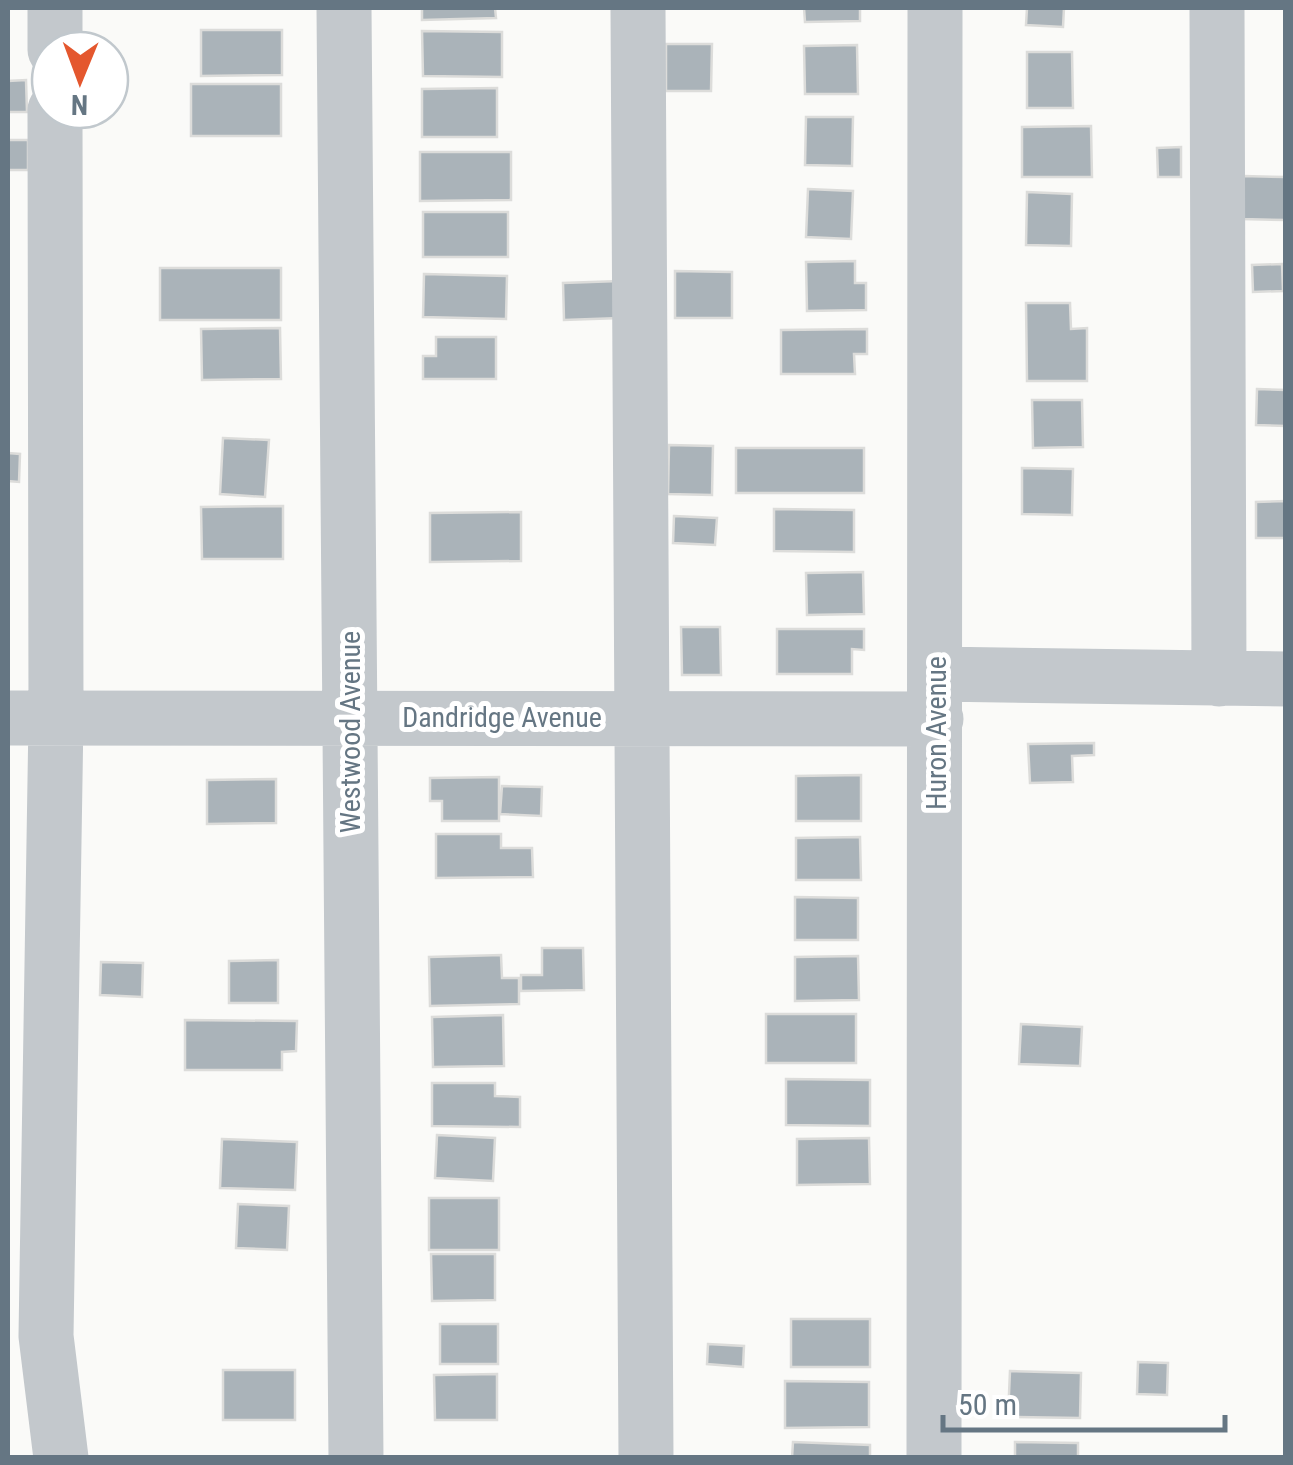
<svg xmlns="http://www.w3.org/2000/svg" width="1293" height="1465" font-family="'Roboto Condensed',sans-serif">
	<rect width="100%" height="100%" fill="#fafaf8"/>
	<path fill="#aab3b9" stroke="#dcdcda" stroke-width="2.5" d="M 422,8 L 495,8 L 496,18 L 422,20 Z
		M 804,8 L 860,8 L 860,21 L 805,22 Z
		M 1027,8 L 1064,8 L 1063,27 L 1026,25 Z
		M 201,30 L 282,30 L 282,75 L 201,76 Z
		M 422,31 L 502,32 L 502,77 L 423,76 Z
		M 666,44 L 712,44 L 711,91 L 666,91 Z
		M 857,45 L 858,94 L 805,94 L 804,46 Z
		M 1027,52 L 1072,52 L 1073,108 L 1027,108 Z
		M 26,80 L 27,112 L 8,112 L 8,81 Z
		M 191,84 L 281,84 L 281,136 L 191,136 Z
		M 497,88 L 497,137 L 422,137 L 422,89 Z
		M 806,117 L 853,117 L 852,166 L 805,165 Z
		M 1091,126 L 1092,177 L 1022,177 L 1022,127 Z
		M 8,140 L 28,140 L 28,170 L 8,170 Z
		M 1181,147 L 1181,177 L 1158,177 L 1157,148 Z
		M 420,152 L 511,152 L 511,200 L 420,201 Z
		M 1243,176 L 1286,177 L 1286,220 L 1242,219 Z
		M 808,189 L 853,191 L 851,239 L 806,237 Z
		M 1027,192 L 1072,194 L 1071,246 L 1026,245 Z
		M 423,212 L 508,212 L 508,257 L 423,257 Z
		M 855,261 L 855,283 L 866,283 L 866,310 L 807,311 L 806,262 Z
		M 1282,264 L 1283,291 L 1253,292 L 1252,265 Z
		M 160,268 L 281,268 L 281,320 L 160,320 Z
		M 675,271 L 732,272 L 732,318 L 675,318 Z
		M 424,274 L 507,276 L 506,319 L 423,317 Z
		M 619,281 L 620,318 L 564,320 L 563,283 Z
		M 1026,303 L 1070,303 L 1071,329 L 1087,328 L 1087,381 L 1027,381 Z
		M 280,328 L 281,379 L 202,380 L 201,329 Z
		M 867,329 L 867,354 L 854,354 L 855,374 L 781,374 L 781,330 Z
		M 436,337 L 496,337 L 496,379 L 423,379 L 423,356 L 436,356 Z
		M 1257,389 L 1286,390 L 1286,426 L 1256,425 Z
		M 1032,400 L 1082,400 L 1083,447 L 1033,448 Z
		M 223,438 L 269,440 L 265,497 L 220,494 Z
		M 669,445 L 713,446 L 712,495 L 668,494 Z
		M 736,448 L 864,448 L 864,493 L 736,493 Z
		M 8,453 L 20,454 L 19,482 L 8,481 Z
		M 1022,468 L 1073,469 L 1072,515 L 1022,514 Z
		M 1286,501 L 1286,538 L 1256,538 L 1256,502 Z
		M 283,506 L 283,559 L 202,559 L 201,507 Z
		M 774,509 L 854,510 L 854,552 L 774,551 Z
		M 521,512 L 521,561 L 430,562 L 430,513 Z
		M 674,516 L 717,518 L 715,545 L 673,543 Z
		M 863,572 L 864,614 L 807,615 L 806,573 Z
		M 681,627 L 720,627 L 721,675 L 682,675 Z
		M 777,629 L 864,629 L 864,650 L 852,649 L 852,674 L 777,674 Z
		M 1094,743 L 1094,755 L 1072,756 L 1073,782 L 1030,783 L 1028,744 Z
		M 861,775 L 861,821 L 796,821 L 796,776 Z
		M 499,777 L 499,821 L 442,821 L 442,801 L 430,801 L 430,778 Z
		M 276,779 L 276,823 L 207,824 L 207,780 Z
		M 502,786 L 542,787 L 541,816 L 500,814 Z
		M 436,834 L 501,834 L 501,848 L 532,848 L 533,877 L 436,878 Z
		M 860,837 L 861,880 L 796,880 L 796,838 Z
		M 795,897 L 858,898 L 858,940 L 795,940 Z
		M 542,948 L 583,948 L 584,990 L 521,991 L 521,975 L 542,975 Z
		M 501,955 L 502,978 L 519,978 L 519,1004 L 430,1006 L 429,957 Z
		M 858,956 L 859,1000 L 795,1001 L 795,957 Z
		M 278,960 L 278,1003 L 229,1003 L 229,961 Z
		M 101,962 L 143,963 L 142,997 L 100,995 Z
		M 766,1014 L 856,1014 L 856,1063 L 766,1063 Z
		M 503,1015 L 504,1066 L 433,1067 L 432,1017 Z
		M 185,1020 L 297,1021 L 296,1051 L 282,1052 L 282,1070 L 185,1070 Z
		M 1021,1024 L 1082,1027 L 1080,1066 L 1019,1064 Z
		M 786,1079 L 870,1080 L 870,1126 L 786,1125 Z
		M 432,1083 L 495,1083 L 495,1096 L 520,1097 L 520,1127 L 432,1126 Z
		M 437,1135 L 495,1138 L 493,1181 L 435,1178 Z
		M 869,1138 L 870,1184 L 797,1185 L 797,1139 Z
		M 222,1139 L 297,1142 L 295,1190 L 220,1188 Z
		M 429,1198 L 499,1198 L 499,1250 L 429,1250 Z
		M 238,1204 L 289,1206 L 287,1250 L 236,1248 Z
		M 431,1254 L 495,1254 L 495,1300 L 432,1301 Z
		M 791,1319 L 870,1319 L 870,1367 L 791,1367 Z
		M 440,1324 L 498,1324 L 498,1364 L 440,1364 Z
		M 708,1344 L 744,1346 L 743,1367 L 707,1364 Z
		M 1138,1362 L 1168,1363 L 1167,1395 L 1137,1394 Z
		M 223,1370 L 295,1370 L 295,1420 L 223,1420 Z
		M 1010,1371 L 1081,1373 L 1080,1418 L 1008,1417 Z
		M 497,1374 L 497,1420 L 435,1420 L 434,1375 Z
		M 785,1381 L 869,1382 L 869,1427 L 785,1428 Z
		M 793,1442 L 870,1445 L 870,1458 L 792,1458 Z
		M 1015,1442 L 1078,1443 L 1078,1458 L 1015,1458 Z"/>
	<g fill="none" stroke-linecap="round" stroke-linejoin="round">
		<path stroke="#c3c8cc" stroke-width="55" d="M 55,8 L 55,50
			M 344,8 L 356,1458
			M 638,8 L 646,1458
			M 1217,8 L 1219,679
			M 55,110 L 56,718 L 46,1336 L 61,1458
			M 936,674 L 1286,679
			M 8,718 L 936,719
			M 934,1458 L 935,8"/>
	</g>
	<g text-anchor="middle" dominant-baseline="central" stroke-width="10" stroke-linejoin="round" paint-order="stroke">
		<g font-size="28" fill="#657683" stroke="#fff">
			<text x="502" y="717">Dandridge Avenue</text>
			<text transform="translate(350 732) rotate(-90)">Westwood Avenue</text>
			<text transform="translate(936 733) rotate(-90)">Huron Avenue</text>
		</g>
	</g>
	<rect width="1293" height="1465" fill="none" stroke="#657683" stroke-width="20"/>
	<g transform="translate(80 80) rotate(181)"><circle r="48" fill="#ffffff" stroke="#c1c8cd" stroke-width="2.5"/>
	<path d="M0-8L18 38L0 25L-18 38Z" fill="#e4572e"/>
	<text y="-15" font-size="28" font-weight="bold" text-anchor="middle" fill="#657683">N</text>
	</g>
	<path d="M943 1415v15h282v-15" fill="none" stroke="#657683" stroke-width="5"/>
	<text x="958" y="1415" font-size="30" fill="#657683" stroke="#ffffff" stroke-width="8" paint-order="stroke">50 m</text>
</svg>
